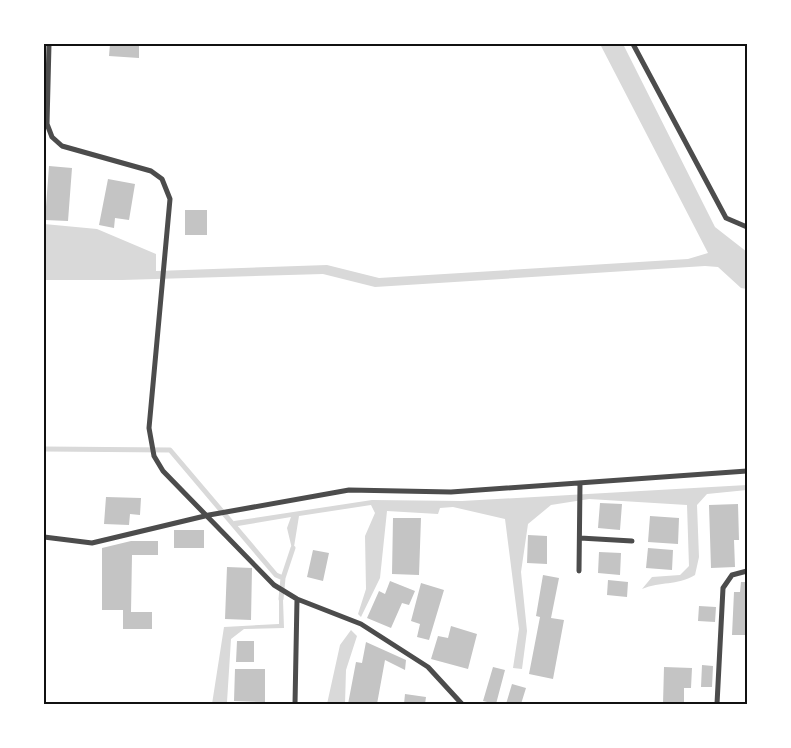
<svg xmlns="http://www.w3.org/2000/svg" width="791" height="748" font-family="'Zilla Slab',serif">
	<rect width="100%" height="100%" fill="#fff"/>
	<path fill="#d9d9d9" d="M 600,44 L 623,44 L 715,227 L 747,252 L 747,289 L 741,288 L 718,267 L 705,266 L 375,287 L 323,274 L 122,280 L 44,280 L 44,224 L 97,229 L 156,254 L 156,271 L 327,265 L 379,278 L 688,259 L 708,253 Z
		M 747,485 L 747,490 L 707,494 L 697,505 L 699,557 L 695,575 C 676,586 661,581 642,589 L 652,577 L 680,575 L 689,566 L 687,505 L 589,499 L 551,505 L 528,524 L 521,572 L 527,631 L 522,669 L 513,668 L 519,629 L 505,519 L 453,507 L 440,508 L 438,514 L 387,511 L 380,578 L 361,617 L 358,614 L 366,589 L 365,536 L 375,513 L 371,505 L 299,516 L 293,553 L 287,528 L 291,517 L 232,527 L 234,521 L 372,500 L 462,501 Z
		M 279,598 L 283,600 L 284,628 L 244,629 L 231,639 L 227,702 L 233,704 L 212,704 L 224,627 L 279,624 Z
		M 351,630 L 357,636 L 346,670 L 345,704 L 327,704 L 340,645 Z"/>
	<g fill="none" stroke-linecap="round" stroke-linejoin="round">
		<path stroke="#d9d9d9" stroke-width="5" d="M 44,449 L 170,450 L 276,575 L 283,578 L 281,599
			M 283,578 L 293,548"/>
	</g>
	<path fill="#c4c4c4" d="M 110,44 L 139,44 L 139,58 L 109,56 Z
		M 49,166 L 72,168 L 68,221 L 45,220 Z
		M 108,179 L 135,184 L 129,220 L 115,218 L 114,228 L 99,225 Z
		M 185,210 L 207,210 L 207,235 L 185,235 Z
		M 106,497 L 141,498 L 140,515 L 130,514 L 129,525 L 104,524 Z
		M 600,503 L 622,504 L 620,530 L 598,528 Z
		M 738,504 L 739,540 L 734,540 L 735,567 L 711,568 L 709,505 Z
		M 650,516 L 679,518 L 678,544 L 648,542 Z
		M 393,518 L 421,518 L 419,575 L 392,574 Z
		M 174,530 L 204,530 L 204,548 L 174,548 Z
		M 528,535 L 547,536 L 547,564 L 527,563 Z
		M 131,541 L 158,541 L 158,555 L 132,555 L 131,612 L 152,612 L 152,629 L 123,629 L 123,610 L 102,610 L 102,548 Z
		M 648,548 L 673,550 L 672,570 L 646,568 Z
		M 313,550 L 329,553 L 323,581 L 307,577 Z
		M 599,552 L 621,553 L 620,575 L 598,573 Z
		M 227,567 L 252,568 L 251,620 L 225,619 Z
		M 543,575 L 559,578 L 551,618 L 564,620 L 553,679 L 529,674 L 540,617 L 536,616 Z
		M 608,580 L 628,582 L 627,597 L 607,595 Z
		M 390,581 L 415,591 L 409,605 L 402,603 L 391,628 L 367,618 L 379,591 L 385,594 Z
		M 741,582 L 747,582 L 747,635 L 732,635 L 734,592 L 740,592 Z
		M 421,583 L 444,590 L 429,640 L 417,637 L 420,624 L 411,621 Z
		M 699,606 L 716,607 L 715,622 L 698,621 Z
		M 451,626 L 477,634 L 468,669 L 431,659 L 438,636 L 448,638 Z
		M 237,641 L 254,641 L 254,662 L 236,662 Z
		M 366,642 L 406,660 L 405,670 L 385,660 L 377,704 L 348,704 L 356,662 L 362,663 Z
		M 702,665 L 713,666 L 712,687 L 701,687 Z
		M 493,667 L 505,670 L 496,704 L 483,701 Z
		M 664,667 L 692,668 L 691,688 L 684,688 L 684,704 L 663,704 Z
		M 235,669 L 265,669 L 265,702 L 234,701 Z
		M 512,684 L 526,688 L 521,704 L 506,704 Z
		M 405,694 L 426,697 L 425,704 L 404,704 Z"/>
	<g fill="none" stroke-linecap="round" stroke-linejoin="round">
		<path stroke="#4c4c4c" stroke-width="5" d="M 49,44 L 47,124 L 52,137 L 62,146 L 151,171 L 162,179 L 170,199 L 149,428 L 154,456 L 163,471 L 274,585 L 297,599 L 361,624 L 428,667 L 462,704
			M 633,44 L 726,218 L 747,227
			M 44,537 L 92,543 L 209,515 L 349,490 L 451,492 L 747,471
			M 580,538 L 632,541
			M 579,571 L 580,483
			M 295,704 L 297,599
			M 717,704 L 723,588 L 732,575 L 747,571"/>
	</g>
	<rect width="791" height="748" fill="none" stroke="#ffffff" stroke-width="90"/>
	<rect x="45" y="45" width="701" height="658" fill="none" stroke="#111" stroke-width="2"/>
</svg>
